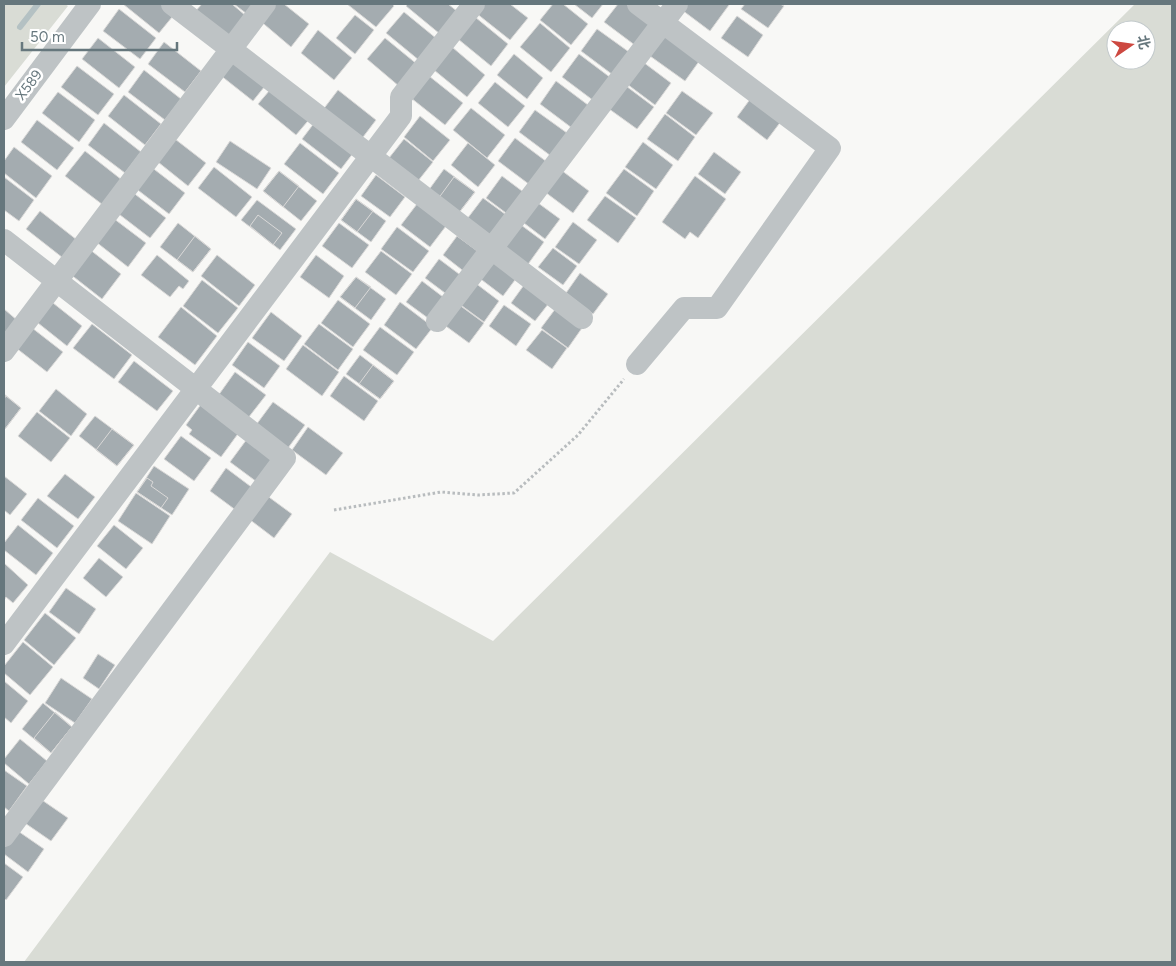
<svg xmlns="http://www.w3.org/2000/svg" width="1176" height="966" font-family="Figtree,'Noto Sans SC',sans-serif">
	<rect width="100%" height="100%" fill="#f8f8f6"/>
	<path fill="#d9dcd5" fill-rule="evenodd" d="M 4,4 L 65,4 L 68,6 L 4,87 Z
		M 1135,4 L 1172,4 L 1172,962 L 24,962 L 330,552 L 493,641 ZM 1116,30 L 1146,30 L 1146,60 L 1116,60 Z"/>
	<g fill="none" stroke-linecap="round" stroke-linejoin="round">
		<path stroke="#b4c1c3" stroke-width="6" d="M 20,27 L 38,4"/>
	</g>
	<path fill="#a4acb0" stroke="#dad9d8" d="M 123,4 L 168,4 L 177,11 L 159,33 Z
		M 202,4 L 232,4 L 246,16 L 225,42 L 192,15 Z
		M 234,4 L 255,4 L 247,14 Z
		M 271,4 L 284,4 L 309,24 L 291,47 L 258,19 Z
		M 347,4 L 392,4 L 394,6 L 376,27 Z
		M 408,4 L 448,4 L 458,12 L 440,34 L 406,6 Z
		M 483,4 L 510,4 L 528,18 L 510,40 L 476,13 Z
		M 553,4 L 563,4 L 588,24 L 571,45 L 540,20 Z
		M 574,4 L 603,4 L 592,18 Z
		M 618,4 L 626,4 L 653,24 L 636,46 L 604,22 Z
		M 687,4 L 727,4 L 729,5 L 710,31 L 682,10 Z
		M 745,4 L 780,4 L 784,6 L 768,28 L 741,9 Z
		M 119,9 L 156,38 L 140,59 L 103,31 Z
		M 404,12 L 437,39 L 420,61 L 386,33 Z
		M 355,15 L 374,30 L 355,54 L 336,38 Z
		M 737,16 L 763,35 L 748,57 L 721,38 Z
		M 475,17 L 508,44 L 491,66 L 458,39 Z
		M 540,23 L 570,48 L 551,72 L 520,47 Z
		M 597,29 L 629,52 L 613,75 L 581,51 Z
		M 318,30 L 352,58 L 334,80 L 301,53 Z
		M 666,34 L 700,60 L 685,81 L 650,56 Z
		M 98,38 L 135,67 L 119,88 L 82,59 Z
		M 385,38 L 418,65 L 400,87 L 367,59 Z
		M 164,42 L 201,71 L 185,92 L 148,64 Z
		M 452,47 L 485,75 L 467,97 L 434,70 Z
		M 231,50 L 269,81 L 253,101 L 215,71 Z
		M 514,54 L 543,78 L 527,99 L 497,75 Z
		M 579,54 L 611,78 L 594,101 L 562,77 Z
		M 639,59 L 671,83 L 655,105 L 623,81 Z
		M 77,66 L 114,94 L 98,115 L 61,87 Z
		M 144,70 L 181,99 L 165,120 L 128,92 Z
		M 429,76 L 463,103 L 445,125 L 411,98 Z
		M 556,81 L 588,105 L 572,128 L 540,104 Z
		M 495,82 L 525,106 L 508,127 L 478,103 Z
		M 622,83 L 654,107 L 637,129 L 605,106 Z
		M 275,84 L 313,115 L 296,135 L 258,104 Z
		M 338,90 L 376,120 L 360,141 L 322,111 Z
		M 682,91 L 713,113 L 696,135 L 666,113 Z
		M 58,92 L 95,120 L 79,142 L 42,113 Z
		M 124,95 L 161,124 L 145,145 L 108,116 Z
		M 751,98 L 782,120 L 767,140 L 737,117 Z
		M 471,108 L 505,135 L 487,158 L 453,130 Z
		M 535,110 L 567,133 L 551,156 L 519,132 Z
		M 665,114 L 695,137 L 678,161 L 647,139 Z
		M 420,116 L 450,140 L 433,161 L 404,137 Z
		M 318,118 L 357,148 L 341,169 L 302,139 Z
		M 37,120 L 74,148 L 57,170 L 21,142 Z
		M 104,123 L 141,152 L 125,173 L 88,145 Z
		M 515,138 L 547,162 L 530,185 L 498,161 Z
		M 175,139 L 206,163 L 188,186 L 158,162 Z
		M 404,139 L 433,162 L 414,186 L 385,163 Z
		M 230,141 L 271,168 L 257,189 L 216,162 Z
		M 643,142 L 673,165 L 656,189 L 625,167 Z
		M 300,143 L 339,173 L 323,194 L 284,164 Z
		M 468,143 L 495,165 L 478,187 L 451,165 Z
		M 14,147 L 52,176 L 36,198 L 4,173 L 4,161 Z
		M 85,151 L 122,180 L 103,205 L 65,176 Z
		M 714,152 L 741,172 L 725,194 L 698,174 Z
		M 146,163 L 185,193 L 169,214 L 130,184 Z
		M 214,167 L 252,197 L 236,217 L 198,188 Z
		M 557,167 L 589,191 L 573,213 L 541,189 Z
		M 444,169 L 475,192 L 458,214 L 428,191 Z
		M 624,169 L 654,191 L 637,216 L 606,193 Z
		M 279,171 L 299,186 L 283,207 L 263,191 Z
		M 279,171 L 317,201 L 301,221 L 263,191 Z
		M 376,175 L 405,197 L 390,217 L 361,196 Z
		M 502,176 L 526,194 L 510,216 L 486,198 Z
		M 695,176 L 726,199 L 698,238 L 690,232 L 685,239 L 662,222 Z
		M 4,177 L 34,200 L 19,221 L 4,210 Z
		M 454,177 L 475,192 L 458,214 L 438,199 Z
		M 127,188 L 166,218 L 150,238 L 111,208 Z
		M 605,196 L 636,218 L 618,243 L 587,220 Z
		M 483,198 L 509,217 L 494,238 L 467,219 Z
		M 356,199 L 373,211 L 357,232 L 341,220 Z
		M 356,199 L 386,221 L 371,242 L 341,220 Z
		M 257,200 L 296,229 L 280,250 L 241,220 Z
		M 534,200 L 560,219 L 545,239 L 520,220 Z
		M 417,204 L 446,226 L 430,247 L 401,225 Z
		M 40,211 L 77,240 L 63,258 L 26,229 Z
		M 109,215 L 146,243 L 128,267 L 91,238 Z
		M 258,215 L 282,233 L 273,245 L 250,226 Z
		M 517,222 L 544,242 L 526,267 L 498,247 Z
		M 573,222 L 597,240 L 579,264 L 555,247 Z
		M 178,223 L 211,249 L 193,272 L 160,247 Z
		M 339,223 L 369,245 L 352,268 L 322,246 Z
		M 397,227 L 429,251 L 413,272 L 381,249 Z
		M 195,236 L 211,249 L 193,272 L 177,260 Z
		M 457,236 L 480,253 L 466,273 L 443,255 Z
		M 84,245 L 121,274 L 102,299 L 65,270 Z
		M 553,248 L 577,266 L 563,285 L 538,267 Z
		M 381,251 L 412,274 L 396,295 L 365,272 Z
		M 157,255 L 189,281 L 183,289 L 179,286 L 170,297 L 141,275 Z
		M 217,255 L 255,285 L 239,306 L 201,276 Z
		M 316,255 L 344,276 L 329,298 L 300,277 Z
		M 492,257 L 518,276 L 503,296 L 478,277 Z
		M 439,259 L 463,277 L 449,296 L 425,278 Z
		M 580,273 L 608,294 L 593,314 L 566,293 Z
		M 356,277 L 371,287 L 355,308 L 340,297 Z
		M 356,277 L 386,299 L 371,320 L 340,297 Z
		M 202,280 L 238,308 L 218,333 L 183,306 Z
		M 422,281 L 447,300 L 432,321 L 406,302 Z
		M 474,282 L 499,301 L 484,322 L 458,303 Z
		M 524,285 L 549,303 L 535,321 L 511,303 Z
		M 48,299 L 82,326 L 67,346 L 33,319 Z
		M 338,300 L 370,324 L 353,347 L 321,323 Z
		M 400,302 L 433,327 L 416,349 L 384,325 Z
		M 458,304 L 484,323 L 469,343 L 443,324 Z
		M 504,305 L 531,324 L 516,346 L 489,326 Z
		M 181,307 L 217,336 L 195,365 L 158,337 Z
		M 556,308 L 582,328 L 568,348 L 541,328 Z
		M 4,309 L 18,321 L 4,340 Z
		M 271,312 L 302,336 L 284,361 L 252,338 Z
		M 27,324 L 63,352 L 47,372 L 11,344 Z
		M 92,324 L 132,355 L 114,379 L 73,348 Z
		M 319,324 L 353,349 L 338,370 L 304,344 Z
		M 380,327 L 414,352 L 397,375 L 363,350 Z
		M 542,330 L 567,348 L 552,369 L 526,350 Z
		M 248,342 L 280,366 L 264,388 L 232,365 Z
		M 303,345 L 339,372 L 322,396 L 286,369 Z
		M 360,355 L 394,381 L 380,399 L 346,374 Z
		M 134,361 L 173,391 L 157,411 L 118,382 Z
		M 373,365 L 394,381 L 380,399 L 359,384 Z
		M 235,372 L 266,395 L 245,422 L 215,400 Z
		M 344,376 L 378,401 L 364,421 L 330,396 Z
		M 56,389 L 87,414 L 71,436 L 39,411 Z
		M 4,394 L 21,408 L 5,429 L 4,427 Z
		M 6,396 L 21,408 L 5,429 L 4,427 L 4,399 Z
		M 273,402 L 305,425 L 288,448 L 256,425 Z
		M 202,403 L 240,431 L 221,457 L 189,434 L 192,430 L 186,425 Z
		M 37,412 L 70,438 L 51,462 L 18,436 Z
		M 95,416 L 134,445 L 117,466 L 79,436 Z
		M 308,427 L 343,453 L 326,475 L 292,450 Z
		M 112,429 L 134,445 L 117,466 L 96,450 Z
		M 181,436 L 211,458 L 194,481 L 164,459 Z
		M 247,439 L 278,461 L 261,485 L 230,462 Z
		M 154,466 L 189,489 L 172,515 L 137,492 Z
		M 226,468 L 258,492 L 241,514 L 210,491 Z
		M 65,474 L 95,497 L 78,519 L 47,496 Z
		M 4,476 L 27,494 L 10,515 L 4,510 Z
		M 147,478 L 153,482 L 151,486 L 168,498 L 161,508 L 137,492 Z
		M 262,492 L 292,514 L 274,538 L 245,516 Z
		M 136,493 L 170,516 L 152,544 L 118,521 Z
		M 38,498 L 74,526 L 57,548 L 21,520 Z
		M 18,525 L 53,553 L 36,575 L 4,550 L 4,543 Z
		M 114,525 L 143,548 L 126,569 L 97,546 Z
		M 99,558 L 123,577 L 106,597 L 83,578 Z
		M 4,563 L 28,585 L 13,603 L 6,597 L 4,600 Z
		M 66,588 L 96,609 L 79,634 L 49,612 Z
		M 45,613 L 76,638 L 54,665 L 24,640 Z
		M 23,642 L 53,667 L 30,695 L 4,673 L 4,666 Z
		M 98,654 L 115,665 L 99,689 L 83,678 Z
		M 61,678 L 92,699 L 75,723 L 45,703 Z
		M 4,681 L 28,701 L 11,723 L 4,717 Z
		M 43,703 L 72,727 L 51,753 L 22,729 Z
		M 55,712 L 72,727 L 51,753 L 34,738 Z
		M 20,739 L 47,761 L 29,784 L 4,763 L 4,759 Z
		M 4,770 L 27,786 L 9,811 L 4,807 Z
		M 39,798 L 68,818 L 51,841 L 22,821 Z
		M 15,829 L 44,849 L 28,872 L 4,854 L 4,845 Z
		M 4,863 L 23,877 L 6,900 L 4,898 Z"/>
	<g fill="none" stroke-linecap="round" stroke-linejoin="round">
		<path stroke="#b8bcbe" stroke-width="3" stroke-dasharray="2.5 2.5" stroke-linecap="butt" d="M 334,510 L 441,492 L 478,495 L 514,493 L 578,435 L 624,379"/>
		<path stroke="#bec3c5" stroke-width="22" d="M 172,4 L 582,318
			M 4,119 L 90,4
			M 4,240 L 285,458 L 4,836
			M 437,321 L 677,4
			M 4,351 L 265,4
			M 637,364 L 684,308 L 717,308 L 830,148 L 638,4
			M 4,644 L 401,116 L 401,97 L 474,4"/>
	</g>
	<g text-anchor="middle" dominant-baseline="central" stroke-width="5" stroke-linejoin="round" paint-order="stroke">
		<g font-size="14" fill="#66777d" stroke="#fff">
			<text transform="translate(29 85) rotate(-53)">X589</text>
		</g>
	</g>
	<rect width="1176" height="966" fill="none" stroke="#66777d" stroke-width="10"/>
	<g transform="translate(1131 45) rotate(77)"><circle r="24" fill="#ffffff" stroke="#c2c9cb"/>
	<path d="M0-4L9 19L0 12L-9 19Z" fill="#cd4840"/>
	<text y="-8" font-size="14" font-weight="bold" text-anchor="middle" fill="#66777d">北</text>
	</g>
	<path d="M22 42v8h155v-8" fill="none" stroke="#66777d" stroke-width="2.5"/>
	<text x="30" y="42" font-size="15" fill="#66777d" stroke="#ffffff" stroke-width="4" paint-order="stroke">50 m</text>
</svg>
